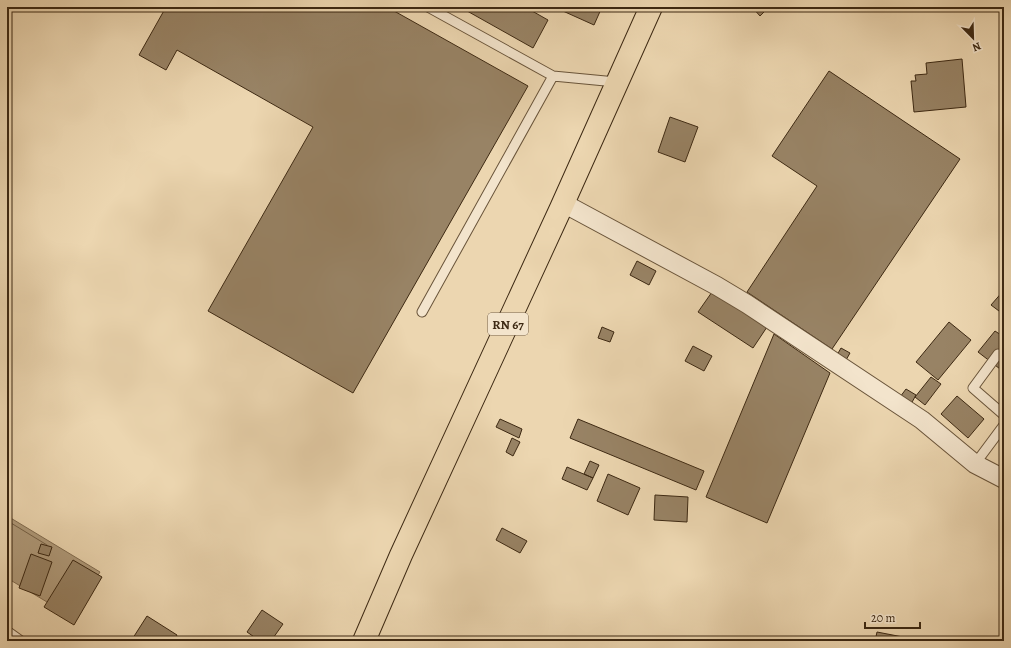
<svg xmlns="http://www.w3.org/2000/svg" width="1011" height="648" font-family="Alegreya,serif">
	<rect width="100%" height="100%" fill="#ecd6b0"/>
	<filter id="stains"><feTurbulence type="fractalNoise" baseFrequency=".005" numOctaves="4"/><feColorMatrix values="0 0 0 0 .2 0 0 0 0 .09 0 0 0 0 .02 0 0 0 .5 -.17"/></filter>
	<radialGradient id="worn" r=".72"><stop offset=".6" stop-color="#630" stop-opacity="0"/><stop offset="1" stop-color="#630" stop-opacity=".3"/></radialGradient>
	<path fill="#b09b7b" stroke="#826d51" d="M 9,517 L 100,572 L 72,617 L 7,578 L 7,521 Z"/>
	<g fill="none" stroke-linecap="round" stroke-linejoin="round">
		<path stroke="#766247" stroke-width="1" d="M 7,523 L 11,523 L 47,545"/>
	</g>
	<path fill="#988365" stroke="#3d2913" d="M 166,7 L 387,7 L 528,86 L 353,393 L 208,311 L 313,127 L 177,50 L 166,70 L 139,55 Z
		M 460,7 L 525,7 L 548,20 L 533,48 Z
		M 554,7 L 602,7 L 594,25 Z
		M 752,7 L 768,7 L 768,8 L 760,16 Z
		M 962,59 L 966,107 L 914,112 L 911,81 L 916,81 L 915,75 L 927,74 L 926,63 Z
		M 829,71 L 960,159 L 832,349 L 747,292 L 817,186 L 772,156 Z
		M 670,117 L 698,127 L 685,162 L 658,152 Z
		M 637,261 L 656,271 L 649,285 L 630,275 Z
		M 1004,290 L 1004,306 L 999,311 L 991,305 Z
		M 712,292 L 767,327 L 753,348 L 698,312 Z
		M 949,322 L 971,340 L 938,380 L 916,362 Z
		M 602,327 L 614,332 L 610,342 L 598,338 Z
		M 995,331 L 1004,337 L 1004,372 L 978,352 Z
		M 1004,332 L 1004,340 L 1000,336 Z
		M 774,334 L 830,373 L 767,523 L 706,497 Z
		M 693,346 L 712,356 L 704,371 L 685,361 Z
		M 841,348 L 850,353 L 842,367 L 833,362 Z
		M 931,377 L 941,384 L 925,405 L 915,397 Z
		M 906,389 L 916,395 L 911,404 L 900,397 Z
		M 957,396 L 984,419 L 968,438 L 941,414 Z
		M 500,419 L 522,429 L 519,438 L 496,427 Z
		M 578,419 L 704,471 L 696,490 L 570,438 Z
		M 512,438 L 520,442 L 513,456 L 506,452 Z
		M 590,461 L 599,465 L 593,478 L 584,474 Z
		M 567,467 L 593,478 L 587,490 L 562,479 Z
		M 608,474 L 640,488 L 628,515 L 597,501 Z
		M 655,495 L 688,497 L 687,522 L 654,520 Z
		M 502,528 L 527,541 L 520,553 L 496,540 Z
		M 41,544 L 52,547 L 49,556 L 38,553 Z
		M 31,554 L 52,562 L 40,596 L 19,588 Z
		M 73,560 L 102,577 L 74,625 L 44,607 Z
		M 262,610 L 283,624 L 271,641 L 260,641 L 247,632 Z
		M 147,616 L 177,635 L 174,641 L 131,641 Z
		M 877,632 L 908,638 L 907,641 L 875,641 Z"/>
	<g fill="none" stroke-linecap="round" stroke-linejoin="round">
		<g stroke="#69543a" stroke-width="11">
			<path id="service" d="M 428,7 L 553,76 L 616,82
				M 422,312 L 553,76
				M 1004,359 L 998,354 L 973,388 L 1004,415
				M 975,464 L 1004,425
				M 7,631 L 21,641"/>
		</g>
		<g stroke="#69543a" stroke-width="20">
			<path id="minor" d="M 563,203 L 717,286 L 747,304 L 922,420 L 975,464 L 1004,479"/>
		</g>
		<g stroke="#3d2913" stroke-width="24">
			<path id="primary" d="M 364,641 L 401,555 L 561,208 L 651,7"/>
		</g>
		<use href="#service" stroke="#f3e4cc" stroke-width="9"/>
		<use href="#minor" stroke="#f3e4cc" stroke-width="18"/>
		<use href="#primary" stroke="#ecd6b0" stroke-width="22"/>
	</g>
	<g text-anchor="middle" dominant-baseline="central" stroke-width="3" stroke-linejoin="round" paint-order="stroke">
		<rect fill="#f3e4cc" stroke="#74614a" stroke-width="1" x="488" y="313" width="40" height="22" rx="3"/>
		<g font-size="13" font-weight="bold" fill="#3d2913">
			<text x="508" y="324">RN 67</text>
		</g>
	</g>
	<rect width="1011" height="648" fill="none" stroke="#ecd6b0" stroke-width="24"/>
	<rect x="8" y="8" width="995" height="632" fill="none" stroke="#3d2913" stroke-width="2"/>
	<rect x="12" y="12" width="987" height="624" fill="none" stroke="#3d2913"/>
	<g transform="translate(973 38) rotate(157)" stroke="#f3e4cc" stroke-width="3" paint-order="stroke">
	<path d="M0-3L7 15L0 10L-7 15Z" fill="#3d2913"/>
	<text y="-6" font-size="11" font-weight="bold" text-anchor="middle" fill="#3d2913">N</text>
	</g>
	<path d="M865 622v6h55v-6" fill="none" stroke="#3d2913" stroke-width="2"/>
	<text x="871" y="622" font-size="12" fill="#3d2913" stroke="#f3e4cc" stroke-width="3" paint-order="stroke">20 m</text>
	<rect width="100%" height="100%" filter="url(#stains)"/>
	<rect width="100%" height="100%" fill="url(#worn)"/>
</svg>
